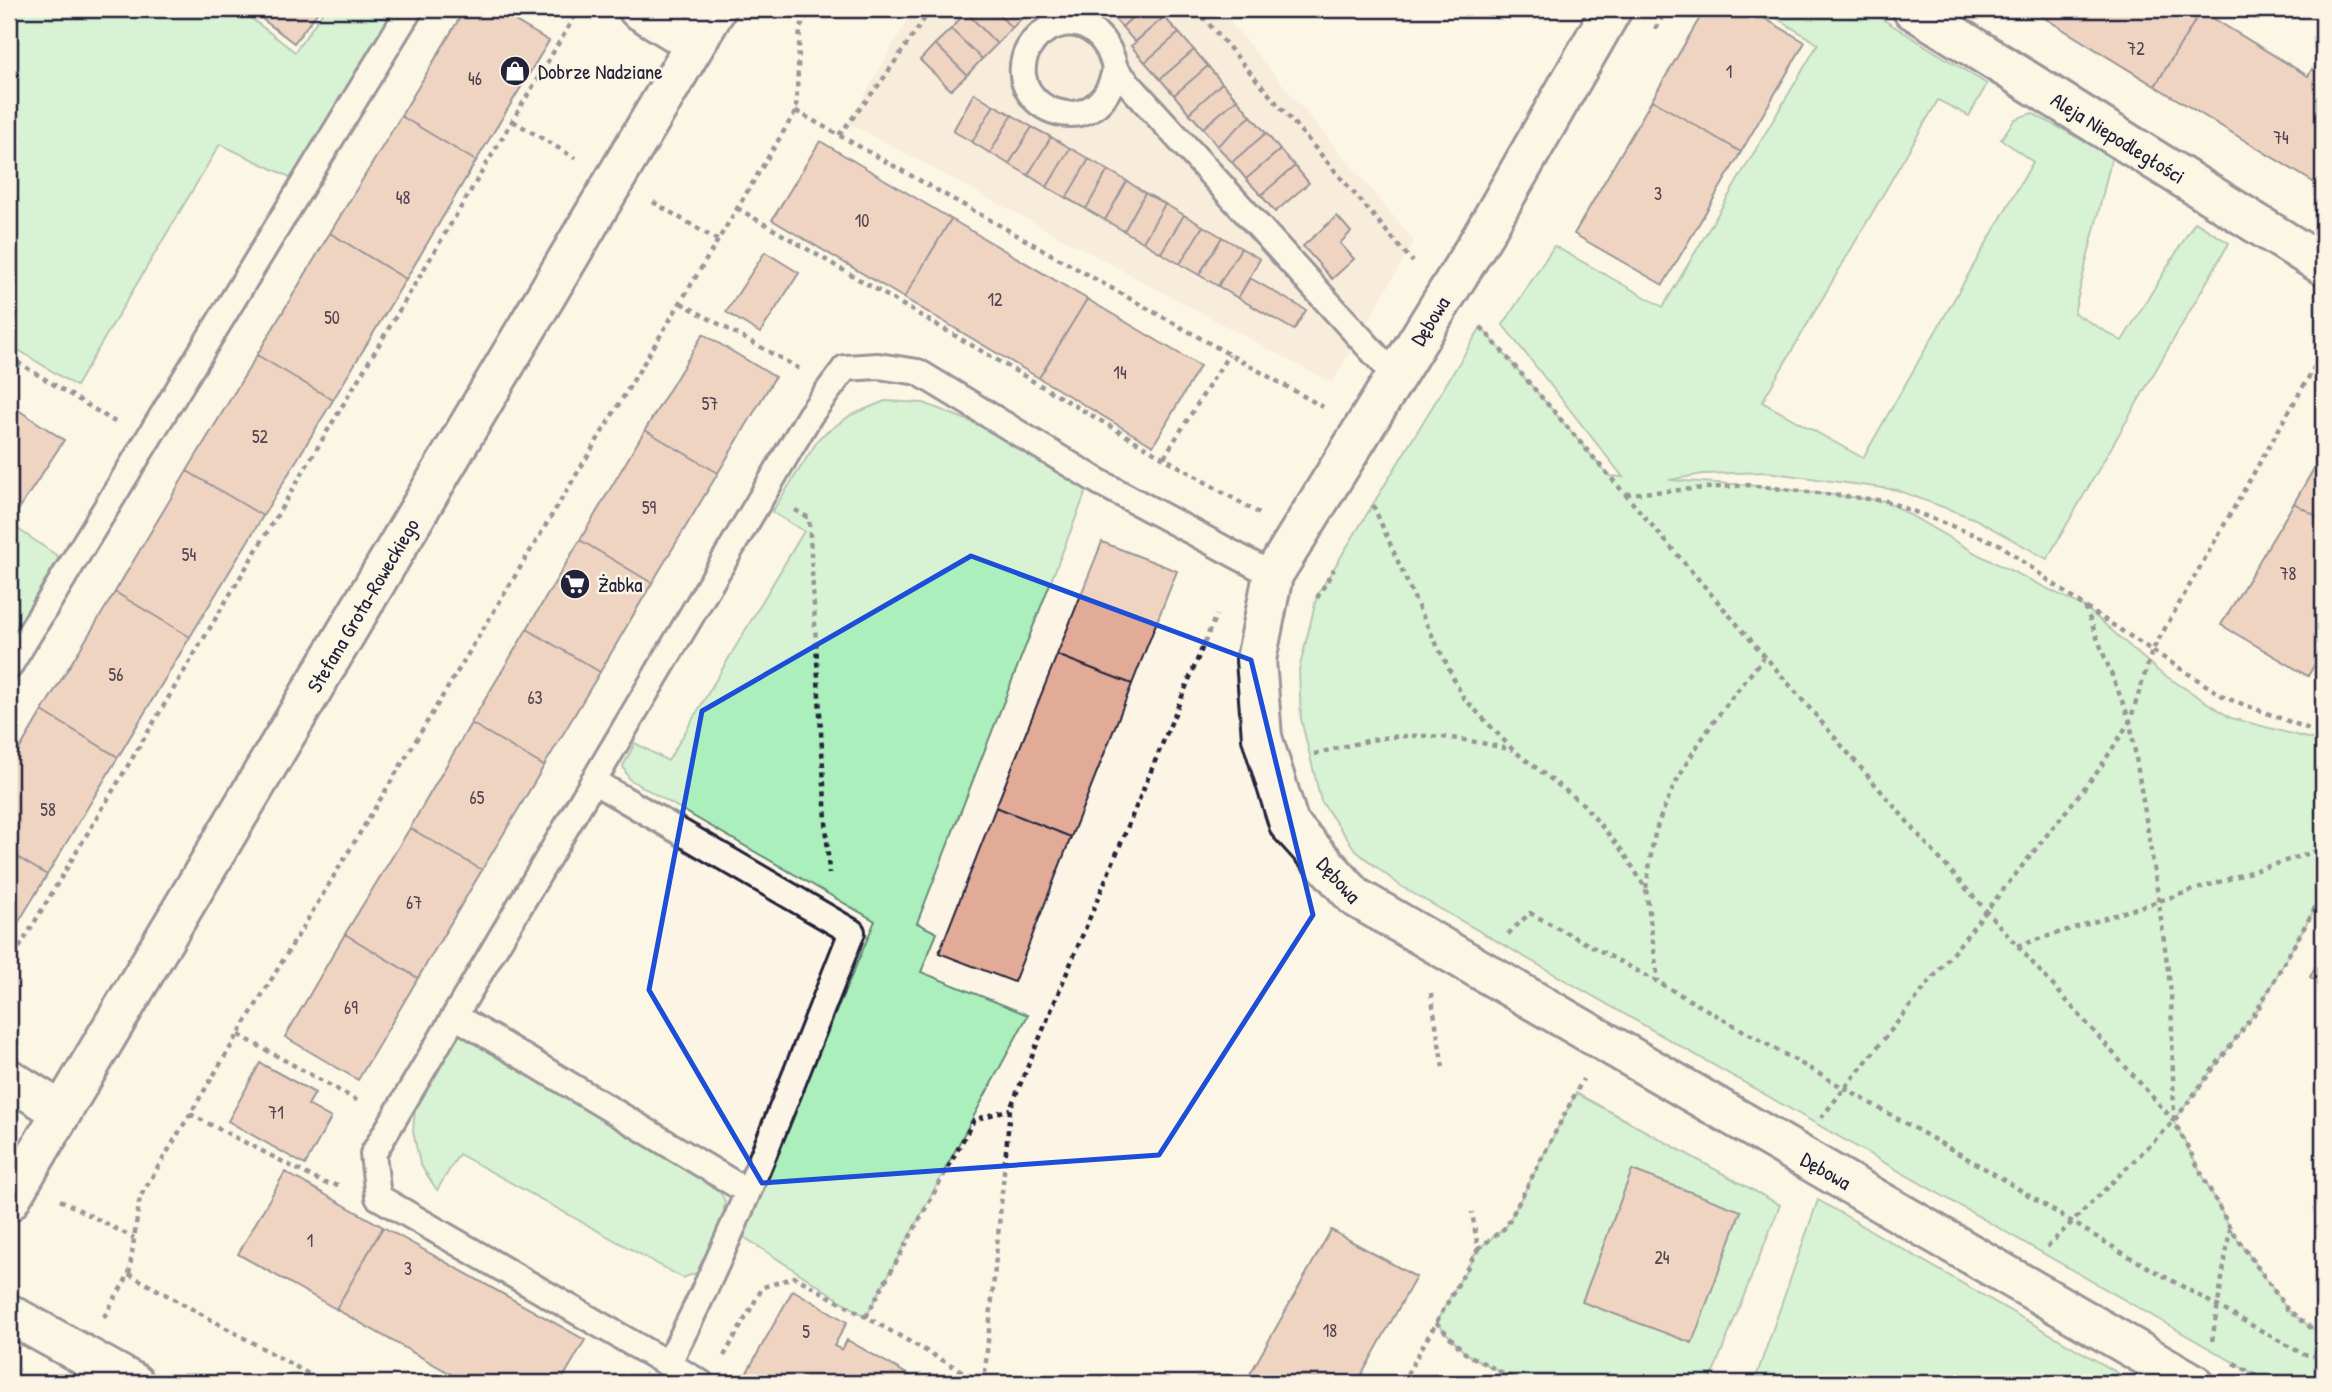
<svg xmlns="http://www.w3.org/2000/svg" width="2332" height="1392" font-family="'Patrick Hand',sans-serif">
	<rect width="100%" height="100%" fill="#fcf5e5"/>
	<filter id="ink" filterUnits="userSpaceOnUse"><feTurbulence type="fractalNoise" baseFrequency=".0143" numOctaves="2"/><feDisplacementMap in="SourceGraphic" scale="14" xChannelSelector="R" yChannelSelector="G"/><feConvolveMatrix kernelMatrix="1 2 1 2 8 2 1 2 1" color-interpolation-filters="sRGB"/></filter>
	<g filter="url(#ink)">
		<path fill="#f4dfce" d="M 914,9 L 1219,9 L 1414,241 L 1332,383 L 849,123 Z"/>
		<path fill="#abf0bc" stroke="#66897c" stroke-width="2" d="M 9,9 L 239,9 L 295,52 L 325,9 L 397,9 L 294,179 L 220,144 L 76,386 L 9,344 Z
			M 1762,9 L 1866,9 L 1987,84 L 1969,116 L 1938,100 L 1762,402 L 1863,458 L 2033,162 L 2001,139 L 2015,119 L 2032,113 L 2112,156 L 2074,313 L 2122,341 L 2195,222 L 2229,243 L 2047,559 L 1975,519 L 1897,490 L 1767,472 L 1703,474 L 1669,480 L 1748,485 L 1886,501 L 1979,555 L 2085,607 L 2158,671 L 2231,718 L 2323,742 L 2323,894 L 2258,1009 L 2174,1121 L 2230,1228 L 2287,1309 L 2323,1337 L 2323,1383 L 2270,1383 L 1402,887 L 1356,851 L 1321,801 L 1301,719 L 1299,670 L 1317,596 L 1481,327 L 1609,476 L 1623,477 L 1503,325 L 1554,246 L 1663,307 L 1818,44 Z
			M 885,401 L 924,403 L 982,426 L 1089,484 L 917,923 L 937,933 L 921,972 L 1028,1015 L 866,1317 L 741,1235 L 875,921 L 629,779 L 623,766 L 635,743 L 668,761 L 804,531 L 772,512 L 820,437 L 851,415 Z
			M 9,523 L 59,557 L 9,640 Z
			M 457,1031 L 716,1186 L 725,1201 L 723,1217 L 699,1272 L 683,1278 L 459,1154 L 437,1190 L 420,1164 L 413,1131 L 415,1109 Z
			M 1576,1093 L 1780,1205 L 1709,1383 L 1521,1383 L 1465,1353 L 1436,1322 L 1478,1249 L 1506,1227 Z
			M 1818,1200 L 2135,1383 L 1754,1383 Z"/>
		<path fill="#e1ab98" stroke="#22223b" stroke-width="2" d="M 249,9 L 320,9 L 294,43 Z
			M 465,9 L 495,9 L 549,41 L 476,161 L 401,116 Z
			M 970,9 L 993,9 L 1012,28 L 997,44 L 966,12 Z
			M 993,9 L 1025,9 L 1028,12 L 1012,28 Z
			M 1113,9 L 1141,9 L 1122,27 L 1109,13 Z
			M 1141,9 L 1157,9 L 1164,17 L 1135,42 L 1122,27 Z
			M 1705,9 L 1748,9 L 1805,42 L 1741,152 L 1652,100 Z
			M 2030,9 L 2197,9 L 2201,11 L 2155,86 Z
			M 2201,11 L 2308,76 L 2312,69 L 2323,76 L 2323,188 L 2155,86 Z
			M 966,12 L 997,44 L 982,59 L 951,29 Z
			M 1164,17 L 1179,33 L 1145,62 L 1131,46 Z
			M 951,29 L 982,59 L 967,75 L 935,44 Z
			M 1179,33 L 1194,50 L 1160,79 L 1145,62 Z
			M 935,44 L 967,75 L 951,90 L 920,60 Z
			M 1194,50 L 1208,66 L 1174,95 L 1160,79 Z
			M 1208,66 L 1222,83 L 1189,113 L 1174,95 Z
			M 1222,83 L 1237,99 L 1203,128 L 1189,113 Z
			M 974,93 L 994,105 L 972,142 L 953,131 Z
			M 1237,99 L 1251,116 L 1217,146 L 1203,128 Z
			M 1652,100 L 1741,152 L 1663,285 L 1574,234 Z
			M 994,105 L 1012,115 L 990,153 L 972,142 Z
			M 1012,115 L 1032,127 L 1009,164 L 990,153 Z
			M 401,116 L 476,161 L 406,279 L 330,233 Z
			M 1251,116 L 1266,133 L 1232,162 L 1217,146 Z
			M 1032,127 L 1051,137 L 1028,175 L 1009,164 Z
			M 1266,133 L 1280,150 L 1246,179 L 1232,162 Z
			M 1051,137 L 1070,148 L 1047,187 L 1028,175 Z
			M 820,141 L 951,219 L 904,298 L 772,220 Z
			M 1070,148 L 1089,159 L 1066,198 L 1047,187 Z
			M 1280,150 L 1295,166 L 1261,195 L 1246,179 Z
			M 1089,159 L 1108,170 L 1086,209 L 1066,198 Z
			M 1295,166 L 1309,183 L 1275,212 L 1261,195 Z
			M 1108,170 L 1127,181 L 1105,220 L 1086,209 Z
			M 1127,181 L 1145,193 L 1124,231 L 1105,220 Z
			M 1145,193 L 1165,204 L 1143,242 L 1124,231 Z
			M 1165,204 L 1184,215 L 1161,253 L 1143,242 Z
			M 1184,215 L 1203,226 L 1180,264 L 1161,253 Z
			M 1337,216 L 1351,232 L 1340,243 L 1354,259 L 1332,279 L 1303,246 Z
			M 951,219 L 1087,299 L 1039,378 L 904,298 Z
			M 1203,226 L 1222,237 L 1199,275 L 1180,264 Z
			M 330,233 L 406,279 L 333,400 L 257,355 Z
			M 1222,237 L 1241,248 L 1218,286 L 1199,275 Z
			M 1241,248 L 1260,259 L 1238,298 L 1218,286 Z
			M 765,252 L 799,273 L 760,333 L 726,312 Z
			M 1250,278 L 1306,310 L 1294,330 L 1238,298 Z
			M 1087,299 L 1200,366 L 1153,446 L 1039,378 Z
			M 703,334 L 775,377 L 718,473 L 645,430 Z
			M 257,355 L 333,400 L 263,516 L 187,471 Z
			M 9,404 L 64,440 L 15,515 L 9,511 Z
			M 645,430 L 718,473 L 652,583 L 580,540 Z
			M 2323,453 L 2323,520 L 2294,503 Z
			M 187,471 L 263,516 L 190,637 L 115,592 Z
			M 2294,503 L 2323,520 L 2323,649 L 2308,676 L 2221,625 Z
			M 580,540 L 652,583 L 600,672 L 527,629 Z
			M 1102,542 L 1177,571 L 1132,684 L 1057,655 Z
			M 115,592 L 190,637 L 118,757 L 42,711 Z
			M 527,629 L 600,672 L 544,766 L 471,723 Z
			M 1057,655 L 1132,684 L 1071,837 L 996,807 Z
			M 42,711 L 118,757 L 47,875 L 9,852 L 9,767 Z
			M 471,723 L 544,766 L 482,870 L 410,828 Z
			M 996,807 L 1071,837 L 1014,982 L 939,953 Z
			M 410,828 L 482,870 L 418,978 L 345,934 Z
			M 9,852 L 47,875 L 9,938 Z
			M 345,934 L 418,978 L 358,1080 L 285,1037 Z
			M 2323,953 L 2323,985 L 2310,977 Z
			M 260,1063 L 315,1093 L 308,1105 L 331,1118 L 305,1165 L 228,1121 Z
			M 1632,1170 L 1741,1211 L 1692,1343 L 1582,1302 Z
			M 285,1172 L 383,1227 L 336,1309 L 238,1254 Z
			M 383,1227 L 585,1340 L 560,1383 L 467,1383 L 336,1309 Z
			M 1331,1230 L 1416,1277 L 1357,1383 L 1245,1383 Z
			M 793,1290 L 847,1322 L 834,1346 L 842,1350 L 847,1340 L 914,1378 L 911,1382 L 907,1379 L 904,1383 L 741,1383 Z"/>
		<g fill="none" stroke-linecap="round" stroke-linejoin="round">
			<g stroke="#22223b" stroke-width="30">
				<path id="lane" d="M 1115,69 C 1101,146 1007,112 1025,56 C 1029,46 1035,37 1045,31 C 1079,11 1108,34 1115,69 L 1396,377
					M 9,667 L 410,9
					M 593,781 L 852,932 C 794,1077 740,1225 668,1364
					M 455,1016 L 748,1192
					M 701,1383 L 378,1197 L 373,1154 L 810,415 L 845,368 L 878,366 L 918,372 L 1099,482 L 1273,575"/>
			</g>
			<g stroke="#22223b" stroke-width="44">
				<g id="street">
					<path d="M 638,9 L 695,44"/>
					<path id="s1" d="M 1612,9 L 1483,235 L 1273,575 L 1256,660 L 1262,737 L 1289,824 L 1355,897 L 2193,1383"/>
					<path id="s2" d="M 1912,9 L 2323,265"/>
					<path d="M 9,1079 L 62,1112"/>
					<path d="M 9,1314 L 134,1383"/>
				</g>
			</g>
			<g stroke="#22223b" stroke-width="44">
				<g id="secondary">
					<path id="s3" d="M 9,1201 L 716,9"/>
				</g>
			</g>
			<path stroke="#22223b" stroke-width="4.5" stroke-dasharray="5 5" stroke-linecap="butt" d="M 1196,9 L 1413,262
				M 1655,29 L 1667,9
				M 796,111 L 1323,407
				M 513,121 L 575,158
				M 839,135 L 881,82 L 931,9
				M 653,202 L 719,241
				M 737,208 L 1260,514
				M 681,303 L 800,369
				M 1481,327 L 1930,848 L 2174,1121 L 2230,1228 L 2287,1309 L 2323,1337
				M 9,357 L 115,422
				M 1164,457 L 1229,354
				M 1626,494 L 1748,485 L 1886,501 L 1999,544 L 2085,607 L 2226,698 L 2323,734
				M 1373,505 L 1419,609 L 1463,697 L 1513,750 L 1583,804 L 1624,853 L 1646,889 L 1658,981
				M 795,510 L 809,518 L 829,874
				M 1317,598 L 1334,569
				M 2085,607 L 2130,721 L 2155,875 L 2171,992 L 2174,1119
				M 1314,754 C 1335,749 1356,743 1377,739 C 1423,731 1468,739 1512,750
				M 1646,888 C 1650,867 1651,844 1658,824 C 1681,759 1722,710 1764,657
				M 1508,934 L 1530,913 L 1658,982 L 1991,1172 L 2121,1252 L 2303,1354 L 2323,1357
				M 2017,946 L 2323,849
				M 9,965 L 579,9
				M 1431,993 L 1443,1068
				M 239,1035 L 360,1102
				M 190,1114 L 324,1183 L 340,1185
				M 1821,1118 L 2098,771 L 2130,721 L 2152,651 L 2323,352
				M 60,1200 L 134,1238
				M 2047,1247 L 2174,1121 L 2258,1009 L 2323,894
				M 1478,1249 L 1506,1227 L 1583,1079
				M 129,1274 L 325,1383
				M 104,1317 L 129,1274 L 140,1197 L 796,111 L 800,28 L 810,9
				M 866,1317 L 974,1120 L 1010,1109
				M 1436,1322 L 1465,1353 L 1521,1383
				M 2212,1341 L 2230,1229
				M 724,1356 L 763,1287 L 795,1277 L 983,1383
				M 2234,1363 L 2270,1383
				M 984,1383 L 1010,1109 L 1216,615
				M 1402,1383 L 1478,1249 L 1472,1212"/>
			<use href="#lane" stroke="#fcf5e5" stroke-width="24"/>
			<use href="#street" stroke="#fcf5e5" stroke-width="38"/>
			<use href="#secondary" stroke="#fcf5e5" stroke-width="38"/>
		</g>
	</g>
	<path d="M0 0H2332V1392H0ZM 971,556 L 1251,660 L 1313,915 L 1159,1155 L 762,1183 L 649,990 L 702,711 Z" fill="#fcf5e5" fill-opacity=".55" fill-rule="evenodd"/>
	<path fill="none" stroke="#1d4ed8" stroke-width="5" stroke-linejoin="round" d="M 971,556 L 1251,660 L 1313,915 L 1159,1155 L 762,1183 L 649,990 L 702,711 Z"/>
	<defs>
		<g id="shop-disc" transform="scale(1.575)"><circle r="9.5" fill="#22223b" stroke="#fcf5e5"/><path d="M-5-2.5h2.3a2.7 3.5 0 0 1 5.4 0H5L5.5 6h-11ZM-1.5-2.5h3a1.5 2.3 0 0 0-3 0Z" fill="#fff"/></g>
		<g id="supermarket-disc" transform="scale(1.575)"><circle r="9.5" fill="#22223b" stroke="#fcf5e5"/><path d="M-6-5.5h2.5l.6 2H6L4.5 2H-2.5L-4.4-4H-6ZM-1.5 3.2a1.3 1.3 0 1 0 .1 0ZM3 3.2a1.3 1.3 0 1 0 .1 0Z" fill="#fff"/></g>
	</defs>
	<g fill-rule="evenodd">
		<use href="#shop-disc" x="515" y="71"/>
		<use href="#supermarket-disc" x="575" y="584"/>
	</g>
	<g text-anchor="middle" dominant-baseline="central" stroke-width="5" stroke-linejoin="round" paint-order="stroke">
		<g font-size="18" fill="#524452">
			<text x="2136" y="48">72</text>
			<text x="1729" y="71">1</text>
			<text x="475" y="78">46</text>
			<text x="2281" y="137">74</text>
			<text x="1658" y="193">3</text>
			<text x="403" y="197">48</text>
			<text x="862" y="220">10</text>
			<text x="995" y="299">12</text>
			<text x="332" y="317">50</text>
			<text x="1120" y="372">14</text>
			<text x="710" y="403">57</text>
			<text x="260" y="436">52</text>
			<text x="649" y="507">59</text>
			<text x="189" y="554">54</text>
			<text x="2288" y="573">78</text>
			<text x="116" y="674">56</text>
			<text x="535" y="697">63</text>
			<text x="477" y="797">65</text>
			<text x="48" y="809">58</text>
			<text x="414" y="902">67</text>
			<text x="351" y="1007">69</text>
			<text x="276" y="1112">71</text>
			<text x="310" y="1240">1</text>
			<text x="1662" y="1257">24</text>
			<text x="408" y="1268">3</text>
			<text x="1330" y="1330">18</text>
			<text x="806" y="1331">5</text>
		</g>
		<g font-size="21" fill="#22223b" stroke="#fcf5e5" text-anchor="start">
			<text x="538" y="71">Dobrze Nadziane</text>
			<text x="598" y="584">Żabka</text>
		</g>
		<g font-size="21" fill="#22223b" stroke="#fcf5e5">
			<text stroke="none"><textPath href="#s2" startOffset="243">Aleja Niepodległości</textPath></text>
			<text transform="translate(1430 321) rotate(-58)">Dębowa</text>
			<text stroke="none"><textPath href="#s3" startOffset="693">Stefana Grota-Roweckiego</textPath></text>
			<text stroke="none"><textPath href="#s1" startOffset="990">Dębowa</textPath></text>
			<text stroke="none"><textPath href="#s1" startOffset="1558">Dębowa</textPath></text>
		</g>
	</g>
	<rect width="2332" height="1392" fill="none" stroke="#fcf5e5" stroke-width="35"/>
	<rect x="18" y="18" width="2297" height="1357" fill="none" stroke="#22223b" stroke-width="2.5" filter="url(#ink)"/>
</svg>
